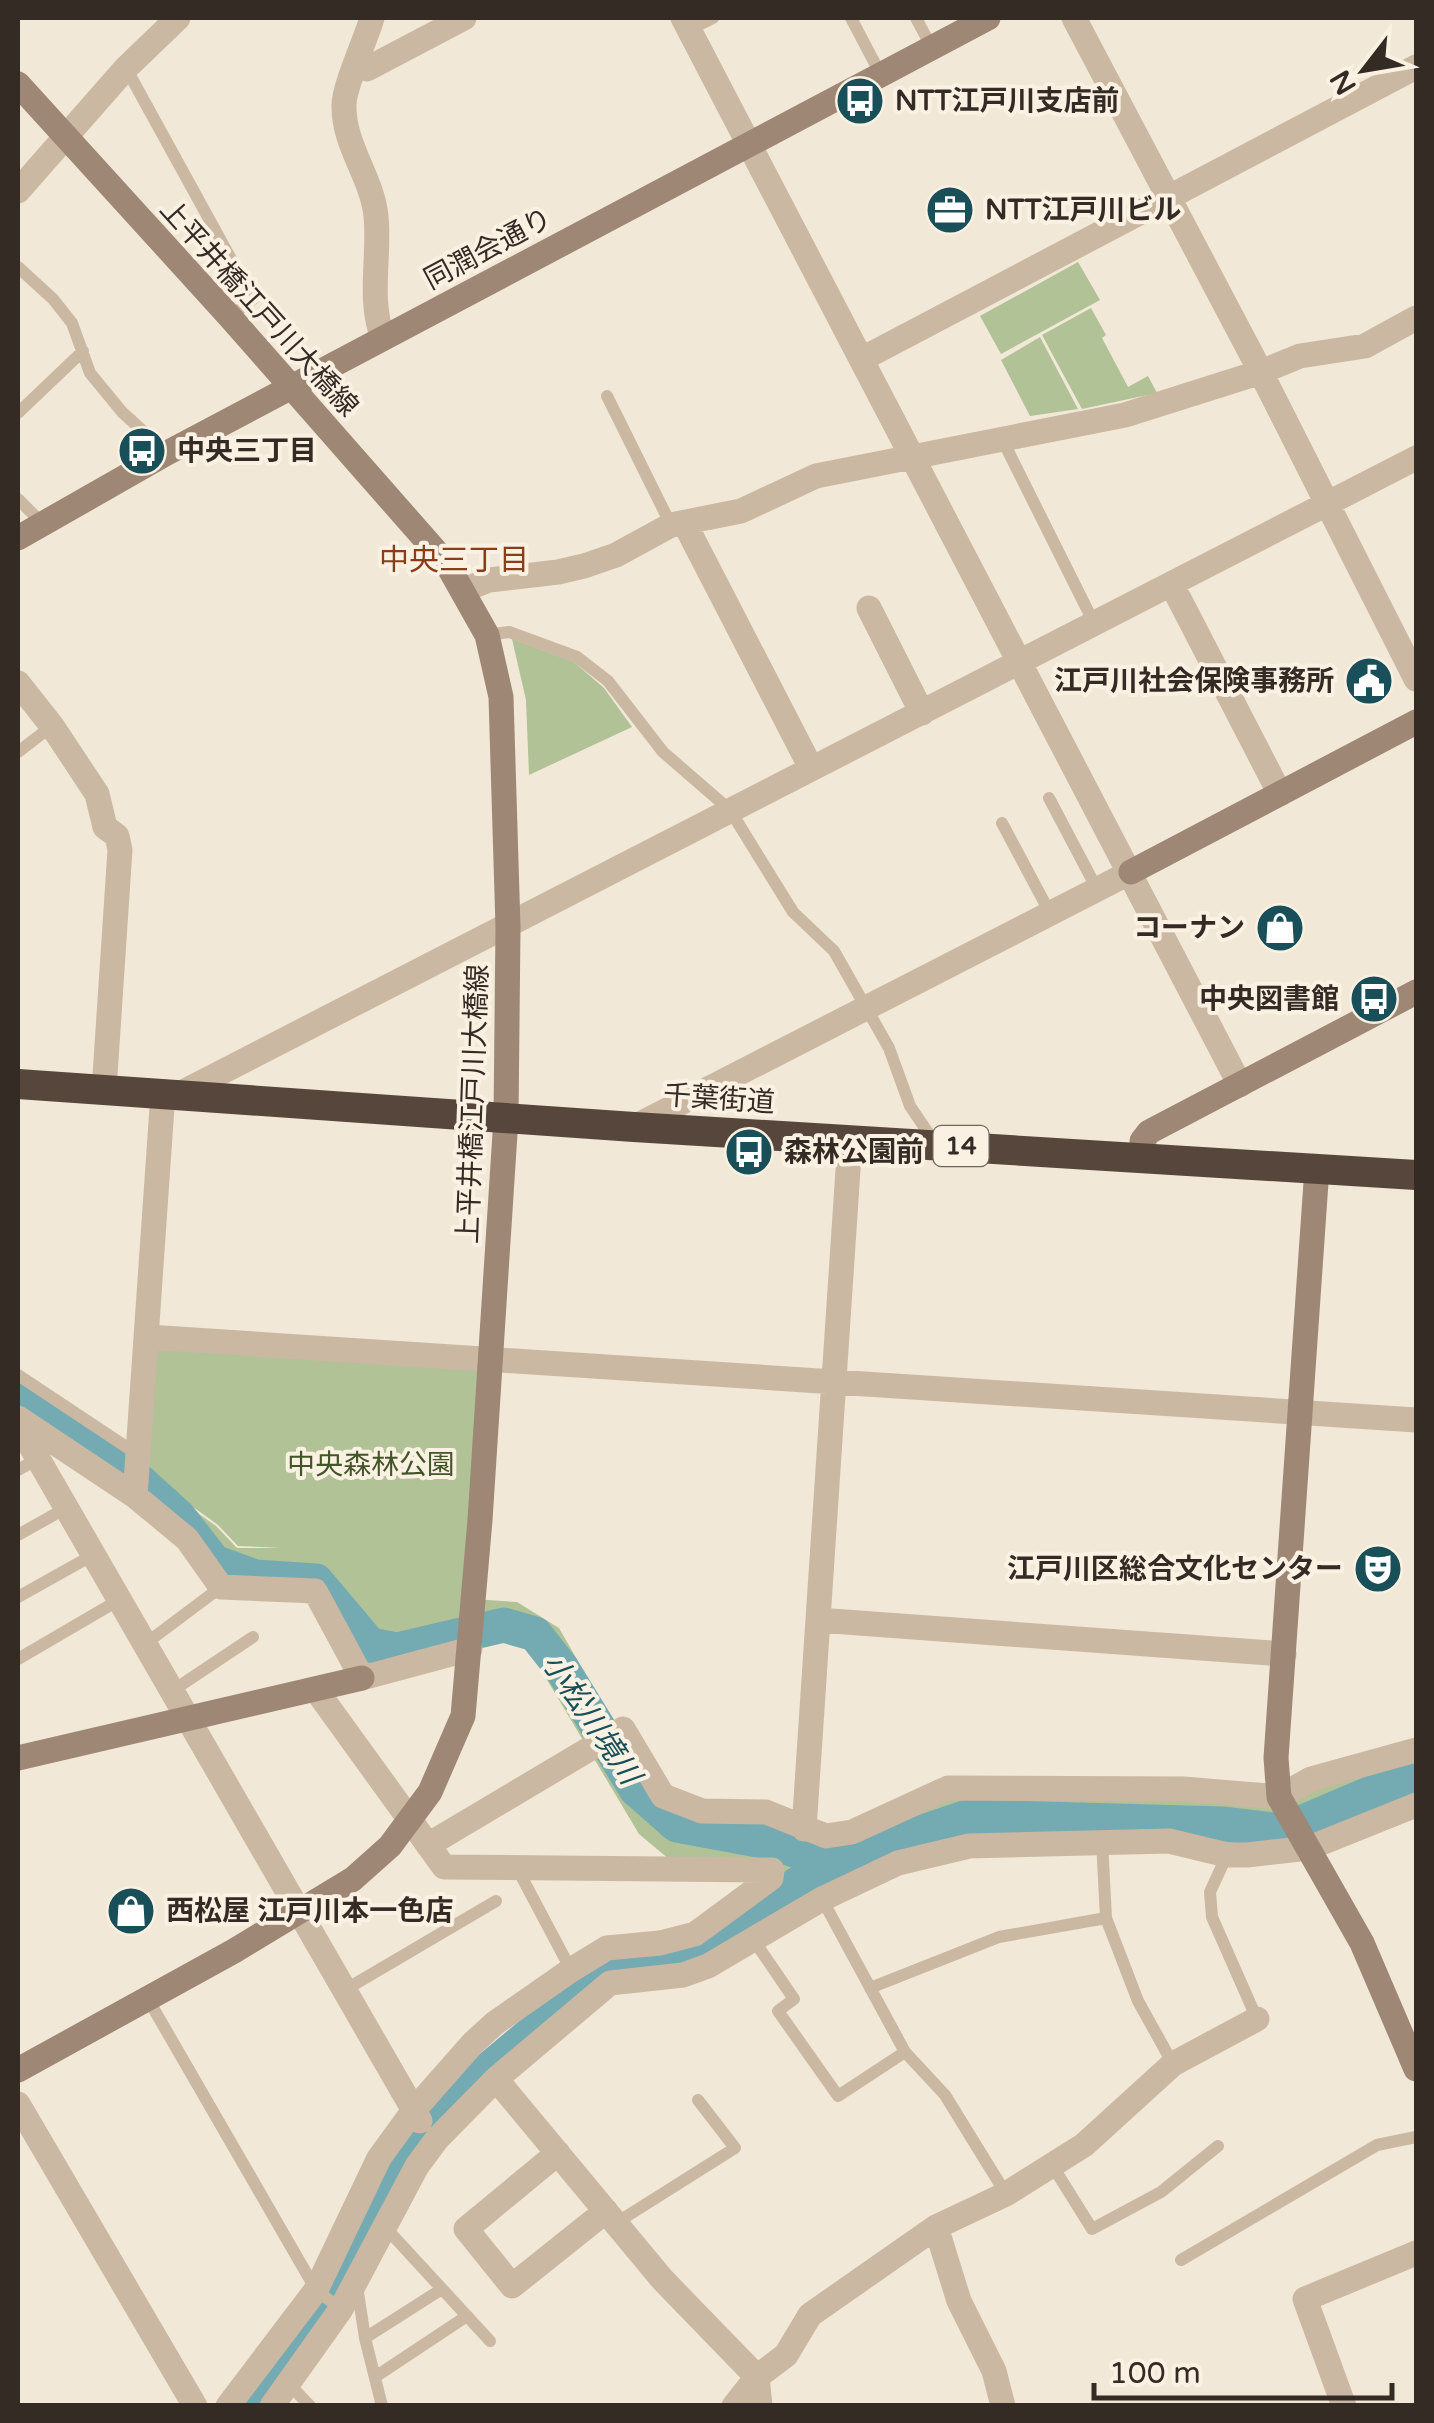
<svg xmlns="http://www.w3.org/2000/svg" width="1434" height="2423" font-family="'Varela Round','Noto Sans JP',sans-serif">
	<rect width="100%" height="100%" fill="#f2e8d7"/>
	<path fill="#b0c296" d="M 1078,262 L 1100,300 L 1001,354 L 980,316 Z
		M 1091,308 L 1106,335 L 1102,338 L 1128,387 L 1148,376 L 1157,393 L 1082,409 L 1042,335 Z
		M 1040,337 L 1078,409 L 1030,416 L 1001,360 Z
		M 512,639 L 574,662 L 604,688 L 632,727 L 529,775 L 526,700 Z
		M 151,1344 L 484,1364 L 472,1599 L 517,1602 L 559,1628 L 653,1792 L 763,1821 L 792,1836 L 948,1793 L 1267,1803 L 1416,1741 L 1416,1800 L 1313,1841 L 1253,1850 L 959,1840 L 705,1962 L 710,1932 L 783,1877 L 670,1860 L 639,1834 L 522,1638 L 480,1640 L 364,1672 L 315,1589 L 222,1585 L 137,1495 L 142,1473 L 216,1526 L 237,1548 L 282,1548 L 238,1546 L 218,1525 L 142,1470 Z
		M 18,1372 L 135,1457 L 131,1490 L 18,1413 Z"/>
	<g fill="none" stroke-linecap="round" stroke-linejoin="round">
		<path stroke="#74aab1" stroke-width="35" d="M 18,1396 L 137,1479 L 179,1517 L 214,1562 L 255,1577 L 316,1581 L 370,1645 L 397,1650 L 504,1625 L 535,1634 L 561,1667 L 636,1789 L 677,1825 L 774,1843 L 832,1863
			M 248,2406 L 273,2376 L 339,2275 L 440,2110 L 610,1968 L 649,1954 L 716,1943 L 775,1898 L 832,1863 L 967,1817 L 1224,1824 L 1282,1831 L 1416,1774"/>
		<path stroke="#cbb8a2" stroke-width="12" d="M 851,18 L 881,75
			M 916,18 L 932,48
			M 689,30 L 713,18
			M 126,68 L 253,299 L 230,317
			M 18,267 L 53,299 L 72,323 L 90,373 L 122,412 L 167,453
			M 607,396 L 671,525
			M 18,413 L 83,351
			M 1002,439 L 1095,625
			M 18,499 L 42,523
			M 487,635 L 509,632 L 577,657 L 608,681 L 663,752 L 730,810 L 793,912 L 834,951 L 889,1048 L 910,1106 L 935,1143
			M 18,752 L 52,726
			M 1049,798 L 1097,889
			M 1002,823 L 1050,913
			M 18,1375 L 140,1456
			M 18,1470 L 37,1459
			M 18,1535 L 66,1508
			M 18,1597 L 93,1555
			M 145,1644 L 221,1587
			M 18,1659 L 119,1600
			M 172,1691 L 253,1637
			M 1102,1841 L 1106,1918
			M 1227,1855 L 1210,1892 L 1212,1917 L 1257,2019
			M 518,1870 L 571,1970
			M 822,1899 L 905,2052 L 945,2095 L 1006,2194
			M 753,1939 L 794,1999 L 778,2011 L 838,2096 L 905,2052
			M 870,1988 L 999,1937 L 1106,1918 L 1138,2001 L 1173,2064
			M 343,1991 L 496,1901
			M 148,1999 L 316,2290 L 341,2309
			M 1052,2165 L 1092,2229 L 1161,2192 L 1218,2146
			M 616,2223 L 735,2148 L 698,2100
			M 385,2227 L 490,2341
			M 1181,2260 L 1377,2145 L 1416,2137
			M 357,2286 L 365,2338 L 382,2406
			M 365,2338 L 442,2289
			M 375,2377 L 467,2316
			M 289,2384 L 310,2406"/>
		<path stroke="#cbb8a2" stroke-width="25" d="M 372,18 C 366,39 344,86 344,105 C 343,145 372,177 376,216 C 380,257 368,300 383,338
			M 683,18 L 1240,1085
			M 1074,18 L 1256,363 L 1416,679
			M 357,65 L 367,69 L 464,18
			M 18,191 L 126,68 L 178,18
			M 862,359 L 1416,67
			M 685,524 L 811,768
			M 1172,585 L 1280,794
			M 464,590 L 489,580 L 558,572 L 584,566 L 616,555 L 671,525 L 741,511 L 816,476 L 1125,415 L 1261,372 L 1300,356 L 1365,346 L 1416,318
			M 869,608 L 922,713
			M 18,683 L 52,726 L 97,794 L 105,827 L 117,836 L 120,850 L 104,1090
			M 163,1093 L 135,1496 L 187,1539 L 221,1587 L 315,1591 L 362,1678 L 470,1649
			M 181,1093 L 1416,458
			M 634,1127 L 1131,872
			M 148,1337 L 1416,1420
			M 18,1418 L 135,1496
			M 18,1424 L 420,2121
			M 818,1620 L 1284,1654
			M 804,1829 L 850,1140
			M 428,1845 L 623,1729 L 663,1796 L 702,1811 L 766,1812 L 826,1836 L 852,1832 L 948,1788 L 1184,1789 L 1279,1797 L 1311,1779 L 1416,1750
			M 496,2079 L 662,2279 L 757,2377 L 734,2406
			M 18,2104 L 195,2406
			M 558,2153 L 466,2229 L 512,2286 L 606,2211
			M 936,2227 L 959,2301 L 994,2371 L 1003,2406
			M 228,2406 L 316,2290 L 379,2158 L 414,2110 L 473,2043 L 495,2023 L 571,1970 L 607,1948 L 660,1943 L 695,1934 L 771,1878 L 772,1870 L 444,1867 L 316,1690
			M 272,2406 L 341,2309 L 417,2166 L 437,2139 L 496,2079 L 610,1983 L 683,1975 L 708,1966 L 822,1899 L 898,1863 L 969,1846 L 1169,1841 L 1227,1855 L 1247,1855 L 1309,1848 L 1416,1805
			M 760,2406 L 757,2377 L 786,2355 L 810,2315 L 936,2227 L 1006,2194 L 1084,2145 L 1173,2064 L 1257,2019
			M 1344,2406 L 1305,2299 L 1416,2253"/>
		<path stroke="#9e8774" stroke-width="25" d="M 18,84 L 230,317 L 447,564 L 487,635 L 501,697 L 508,927 L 506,1118 L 480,1520 L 463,1716 L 430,1792 L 390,1846 L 353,1879 L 234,1951 L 18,2070
			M 18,538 L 167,453 L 988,18
			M 1131,872 L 1416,722
			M 1142,1156 L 1142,1141 L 1149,1132 L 1416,992
			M 1317,1168 L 1276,1758 L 1279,1797 L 1362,1943 L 1416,2069
			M 18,1758 L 362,1678"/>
		<path stroke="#57463c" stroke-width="30" d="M 18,1084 L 634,1127 L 1416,1175"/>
	</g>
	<defs>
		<g id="bus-disc" transform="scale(2.5)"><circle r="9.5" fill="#184f59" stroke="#faf1e3"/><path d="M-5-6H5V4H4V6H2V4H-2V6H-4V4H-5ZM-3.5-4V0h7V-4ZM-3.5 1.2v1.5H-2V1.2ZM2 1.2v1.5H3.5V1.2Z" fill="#fff"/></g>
		<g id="office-disc" transform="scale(2.5)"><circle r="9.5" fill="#184f59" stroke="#faf1e3"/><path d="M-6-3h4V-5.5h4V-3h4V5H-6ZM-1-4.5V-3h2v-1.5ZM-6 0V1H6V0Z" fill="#fff"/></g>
		<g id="civic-disc" transform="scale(2.5)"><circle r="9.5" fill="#184f59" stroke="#faf1e3"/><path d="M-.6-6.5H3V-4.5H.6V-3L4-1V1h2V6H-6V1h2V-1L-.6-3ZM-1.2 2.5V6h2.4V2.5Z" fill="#fff"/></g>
		<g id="shop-disc" transform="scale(2.5)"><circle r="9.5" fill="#184f59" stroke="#faf1e3"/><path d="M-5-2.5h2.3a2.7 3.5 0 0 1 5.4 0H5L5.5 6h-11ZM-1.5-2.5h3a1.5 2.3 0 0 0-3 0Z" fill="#fff"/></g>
		<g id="theatre-disc" transform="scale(2.5)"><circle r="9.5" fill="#184f59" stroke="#faf1e3"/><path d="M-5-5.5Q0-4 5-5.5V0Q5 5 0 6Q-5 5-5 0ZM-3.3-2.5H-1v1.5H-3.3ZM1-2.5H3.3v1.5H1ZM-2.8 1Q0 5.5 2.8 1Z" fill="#fff"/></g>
	</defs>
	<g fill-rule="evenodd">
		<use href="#bus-disc" x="860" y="101"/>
		<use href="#office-disc" x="950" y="210"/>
		<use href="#bus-disc" x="142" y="451"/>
		<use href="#civic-disc" x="1369" y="681"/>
		<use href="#shop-disc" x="1280" y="928"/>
		<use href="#bus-disc" x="1374" y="999"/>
		<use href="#bus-disc" x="749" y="1152"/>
		<use href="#theatre-disc" x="1378" y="1569"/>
		<use href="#shop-disc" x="131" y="1911"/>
	</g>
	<g text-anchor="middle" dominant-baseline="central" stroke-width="8" stroke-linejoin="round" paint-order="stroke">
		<rect fill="#faf1e3" stroke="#70665e" stroke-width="2.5" x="933.5" y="1126" width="55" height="40" rx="8"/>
		<g font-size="25" font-weight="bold" fill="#352b25">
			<text x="961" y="1146">14</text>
		</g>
		<g font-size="28" font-weight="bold" fill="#352b25" stroke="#faf1e3" text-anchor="start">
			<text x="895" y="101">NTT江戸川支店前</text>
			<text x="985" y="210">NTT江戸川ビル</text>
			<text x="177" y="451">中央三丁目</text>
			<text x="1334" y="681" text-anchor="end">江戸川社会保険事務所</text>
			<text x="1245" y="928" text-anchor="end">コーナン</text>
			<text x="1339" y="999" text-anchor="end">中央図書館</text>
			<text x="784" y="1152">森林公園前</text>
			<text x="1343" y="1569" text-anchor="end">江戸川区総合文化センター</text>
			<text x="166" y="1911">西松屋 江戸川本一色店</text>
		</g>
		<g font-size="28" fill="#352b25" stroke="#faf1e3">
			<text transform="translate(488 249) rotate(-28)">同潤会通り</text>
			<text transform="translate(259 308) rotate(48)">上平井橋江戸川大橋線</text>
			<text transform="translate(719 1099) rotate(4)">千葉街道</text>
			<text transform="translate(473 1104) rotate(-88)">上平井橋江戸川大橋線</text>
		</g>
		<g font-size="28" fill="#415527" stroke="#faf1e3">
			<text x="371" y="1465">中央森林公園</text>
		</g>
		<g font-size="30" fill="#893d19" stroke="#faf1e3">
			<text x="454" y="560">中央三丁目</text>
		</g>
		<g font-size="30" font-style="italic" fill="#184f59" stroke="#faf1e3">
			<text transform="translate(591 1719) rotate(56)">小松川境川</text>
		</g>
	</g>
	<rect width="1434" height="2423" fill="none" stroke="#352b25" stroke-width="40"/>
	<g transform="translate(1364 70) rotate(239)" stroke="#faf1e3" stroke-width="8" paint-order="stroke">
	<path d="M0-8L18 38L0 25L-18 38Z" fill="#352b25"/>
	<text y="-15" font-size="28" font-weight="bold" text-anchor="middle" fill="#352b25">N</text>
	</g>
	<path d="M1094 2383v15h298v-15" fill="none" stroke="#352b25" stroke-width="5"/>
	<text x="1109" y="2383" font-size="30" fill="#352b25" stroke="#faf1e3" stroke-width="8" paint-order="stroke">100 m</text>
</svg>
